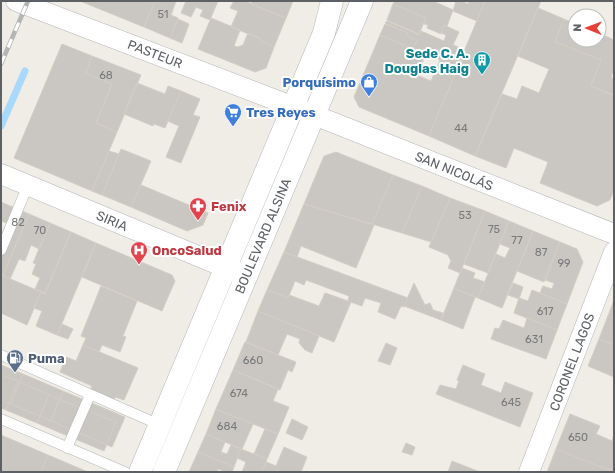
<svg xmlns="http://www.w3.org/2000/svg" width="615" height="473" font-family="Rubik,sans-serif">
	<rect width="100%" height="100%" fill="#efede5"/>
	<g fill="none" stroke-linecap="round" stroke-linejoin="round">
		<path stroke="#a8d9fd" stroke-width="7" d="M 1,126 L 25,71"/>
	</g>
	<path fill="#cac7c2" stroke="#d3cec4" d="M 80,1 L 155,1 L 144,27 Z
		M 155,1 L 176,1 L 171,15 L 178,18 L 170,38 L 144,27 Z
		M 186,1 L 218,1 L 210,20 L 200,16 L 203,10 L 196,7 L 191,17 L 181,13 Z
		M 234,1 L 245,1 L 286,18 L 274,47 L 260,41 L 261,39 L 231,27 L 238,11 L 230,8 Z
		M 252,1 L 293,1 L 286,18 L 251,4 Z
		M 395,1 L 433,1 L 453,10 L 447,26 L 444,25 L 441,34 L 427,28 L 428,25 L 424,24 L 426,18 L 393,4 Z
		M 456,1 L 461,1 L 468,4 L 469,1 L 485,1 L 477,21 L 453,11 Z
		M 485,1 L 541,1 L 475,156 L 429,136 Z
		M 393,4 L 426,18 L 419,34 L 387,20 Z
		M 538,8 L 564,19 L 555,42 L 601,60 L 591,86 L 614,96 L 614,190 L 610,200 L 597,206 L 540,183 L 548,162 L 514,148 L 506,168 L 475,156 L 502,94 L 517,99 L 522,86 L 539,93 L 549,69 L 518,56 Z
		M 211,18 L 240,30 L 234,46 L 238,47 L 243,45 L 248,33 L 261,39 L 260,41 L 274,47 L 266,68 L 255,72 L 198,49 Z
		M 178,19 L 189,24 L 182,43 L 170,38 Z
		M 564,19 L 575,24 L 575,40 L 599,40 L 599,33 L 614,40 L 614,69 L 611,77 L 614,79 L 614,91 L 613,95 L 591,86 L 601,60 L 555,42 Z
		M 387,21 L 419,35 L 421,31 L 444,41 L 446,35 L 441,33 L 444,25 L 459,32 L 453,45 L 466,50 L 458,67 L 413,49 L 417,40 L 407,36 L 408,33 L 385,23 Z
		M 385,24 L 408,33 L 407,36 L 417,40 L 413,49 L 380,35 Z
		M 380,35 L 426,54 L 417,75 L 431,81 L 440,60 L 458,67 L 429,136 L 359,107 L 354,97 Z
		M 62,44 L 92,56 L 86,73 L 112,84 L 96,123 L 117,132 L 92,191 L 14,158 Z
		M 92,56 L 141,75 L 117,132 L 96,123 L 112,84 L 86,73 Z
		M 137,83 L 165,94 L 168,86 L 181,91 L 165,128 L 154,124 L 153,126 L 124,114 Z
		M 181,91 L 200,99 L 193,115 L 200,117 L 181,163 L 166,157 L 179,126 L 168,121 Z
		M 121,149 L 151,161 L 131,207 L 102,195 Z
		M 109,151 L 119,154 L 102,195 L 92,191 Z
		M 336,152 L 393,175 L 372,224 L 304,204 L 324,156 Z
		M 393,175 L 422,186 L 402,233 L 372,224 Z
		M 141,185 L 208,213 L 203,225 L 187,231 L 131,207 Z
		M 422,186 L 450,198 L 431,242 L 402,233 Z
		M 450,198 L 485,211 L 460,273 L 448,268 L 451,261 L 448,255 L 429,247 Z
		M 1,202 L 29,214 L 3,275 L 1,275 L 1,236 L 7,223 L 1,221 Z
		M 304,204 L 374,225 L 356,268 L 301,246 L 297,257 L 284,252 Z
		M 485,211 L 509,221 L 488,273 L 464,264 Z
		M 29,214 L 50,223 L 39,249 L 31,245 L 25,261 L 19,259 L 10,279 L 3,275 Z
		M 509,221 L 533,231 L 502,308 L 478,298 L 496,254 L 505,258 L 510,248 L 500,244 Z
		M 50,223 L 71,232 L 45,293 L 35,289 L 40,278 L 32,274 L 36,264 L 33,263 Z
		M 533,231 L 560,242 L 544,282 L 517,271 Z
		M 71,232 L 96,243 L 57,335 L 36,326 L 42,311 L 34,308 L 41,292 L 45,294 Z
		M 560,242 L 577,249 L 583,262 L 567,304 L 540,293 L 543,286 L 552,289 L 554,283 L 545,280 Z
		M 96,243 L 172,275 L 175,281 L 162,311 L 82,277 Z
		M 284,252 L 408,298 L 404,307 L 401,306 L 395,319 L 378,312 L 381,303 L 365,298 L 362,306 L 348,301 L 349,296 L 306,280 L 304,285 L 295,281 L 288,298 L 267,290 Z
		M 462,268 L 475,273 L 473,278 L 485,282 L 478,298 L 454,288 Z
		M 1,275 L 41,292 L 27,325 L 1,313 Z
		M 414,283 L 425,305 L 430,303 L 433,310 L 443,313 L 441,320 L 404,306 Z
		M 513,283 L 523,287 L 519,299 L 508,295 Z
		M 101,286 L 137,301 L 123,336 L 126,337 L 120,352 L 102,345 L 99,352 L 83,345 L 86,338 L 81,336 Z
		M 454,288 L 475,297 L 463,329 L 441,320 Z
		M 267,290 L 288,298 L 289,295 L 319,306 L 325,293 L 351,302 L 334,342 L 258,311 Z
		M 532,290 L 567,304 L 557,330 L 514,313 L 519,298 L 528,301 Z
		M 614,300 L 614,345 L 599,339 Z
		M 258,311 L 319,336 L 312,353 L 305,350 L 299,343 L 300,339 L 287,334 L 278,355 L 246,342 Z
		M 527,318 L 557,330 L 546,359 L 491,339 L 495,328 L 499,329 L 503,320 L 524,328 Z
		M 62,324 L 73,329 L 68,339 L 57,335 Z
		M 599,339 L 614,345 L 614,377 L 588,366 Z
		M 245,342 L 296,362 L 292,372 L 288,370 L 280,390 L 233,370 Z
		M 386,343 L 397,348 L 390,365 L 378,361 Z
		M 83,345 L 138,368 L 124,400 L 115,397 L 113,401 L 90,392 L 92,386 L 60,372 L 66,357 L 76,361 Z
		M 1,365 L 23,374 L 11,404 L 1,400 Z
		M 463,365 L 485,374 L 481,385 L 501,393 L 505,382 L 533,393 L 520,427 L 436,394 L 440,385 L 456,389 L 459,381 L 457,380 Z
		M 233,370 L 278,389 L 273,401 L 289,407 L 278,434 L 216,409 Z
		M 23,374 L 63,391 L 51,421 L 11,404 Z
		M 1,375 L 18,381 L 6,410 L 1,408 Z
		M 18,381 L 49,395 L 37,423 L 6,410 Z
		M 63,391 L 125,417 L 112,447 L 51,421 Z
		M 49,395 L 116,422 L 104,451 L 37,423 Z
		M 216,409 L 253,424 L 242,449 L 206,434 Z
		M 570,414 L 600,426 L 596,434 L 612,441 L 614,434 L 614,472 L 556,449 Z
		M 292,419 L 308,427 L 302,440 L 286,433 Z
		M 265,429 L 278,434 L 267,459 L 254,454 Z
		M 206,434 L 225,442 L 221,452 L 227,454 L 231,445 L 241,449 L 234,467 L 198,452 Z
		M 1,435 L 48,455 L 41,472 L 1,472 Z
		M 406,443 L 415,447 L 412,455 L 402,452 Z
		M 284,447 L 307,457 L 301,472 L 262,472 L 266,462 L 276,466 Z
		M 241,449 L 267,459 L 262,472 L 242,472 L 246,462 L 237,458 Z
		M 556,449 L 614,472 L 547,472 Z
		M 198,452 L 234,467 L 232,472 L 226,472 L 218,469 L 217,472 L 189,472 Z
		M 48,455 L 88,472 L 41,472 Z
		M 452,461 L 480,472 L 448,472 Z"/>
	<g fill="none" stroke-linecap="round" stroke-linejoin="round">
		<g stroke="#b3b6ba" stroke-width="11">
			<path id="service" d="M 1,250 L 28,185
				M 1,355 L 160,425
				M 1,419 L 125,472
				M 67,448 L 90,395"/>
		</g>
		<g stroke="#b3b6ba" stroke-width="21">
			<path id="minor" d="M 16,1 L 294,107 L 614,234
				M 1,174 L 241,274
				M 529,472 L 614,252"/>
		</g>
		<g stroke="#b4b8bc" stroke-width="23">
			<path id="secondary" d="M 140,472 L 324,33 L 332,1
				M 164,472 L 362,1"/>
		</g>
		<use href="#service" stroke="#fff" stroke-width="10"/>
		<use href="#minor" stroke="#fff" stroke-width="20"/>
		<use href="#secondary" stroke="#fff" stroke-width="22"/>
		<g stroke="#b4b5b5" stroke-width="4.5">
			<path id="rail" d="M 1,64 L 28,1"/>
		</g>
		<use href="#rail" stroke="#fff" stroke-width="3" stroke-dasharray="9" stroke-linecap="butt"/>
	</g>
	<defs>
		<g id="building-pin" transform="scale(0.9)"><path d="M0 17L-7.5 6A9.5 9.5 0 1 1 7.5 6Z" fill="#0f9aa8" stroke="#fff"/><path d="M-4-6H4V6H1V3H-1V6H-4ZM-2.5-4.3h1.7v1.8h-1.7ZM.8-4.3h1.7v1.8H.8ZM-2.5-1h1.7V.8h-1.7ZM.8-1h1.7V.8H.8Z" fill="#fff"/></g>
		<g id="shop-pin" transform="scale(0.9)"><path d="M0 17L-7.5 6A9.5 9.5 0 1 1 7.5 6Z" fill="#3f7fe0" stroke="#fff"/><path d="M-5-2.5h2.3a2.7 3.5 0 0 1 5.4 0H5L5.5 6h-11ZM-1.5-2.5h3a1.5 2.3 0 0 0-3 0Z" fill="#fff"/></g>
		<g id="supermarket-pin" transform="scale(0.9)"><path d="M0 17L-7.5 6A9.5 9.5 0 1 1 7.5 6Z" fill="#3f7fe0" stroke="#fff"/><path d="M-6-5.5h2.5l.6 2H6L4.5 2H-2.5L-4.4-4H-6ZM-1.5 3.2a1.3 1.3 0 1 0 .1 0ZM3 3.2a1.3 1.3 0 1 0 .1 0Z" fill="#fff"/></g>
		<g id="pharmacy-pin" transform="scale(0.9)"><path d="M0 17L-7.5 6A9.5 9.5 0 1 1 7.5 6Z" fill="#e0444e" stroke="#fff"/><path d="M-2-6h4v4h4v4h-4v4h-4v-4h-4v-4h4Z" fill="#fff"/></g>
		<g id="hospital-pin" transform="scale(0.9)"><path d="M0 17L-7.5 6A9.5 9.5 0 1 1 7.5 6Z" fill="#e0444e" stroke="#fff"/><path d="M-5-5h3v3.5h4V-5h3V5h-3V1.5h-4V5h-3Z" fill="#fff"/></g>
		<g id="fuel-pin" transform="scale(0.9)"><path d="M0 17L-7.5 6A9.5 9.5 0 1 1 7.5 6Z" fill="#5c6f8a" stroke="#fff"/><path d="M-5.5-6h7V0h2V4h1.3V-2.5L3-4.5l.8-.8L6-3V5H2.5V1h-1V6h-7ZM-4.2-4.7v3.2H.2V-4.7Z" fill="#fff"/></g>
	</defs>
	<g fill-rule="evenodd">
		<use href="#building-pin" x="482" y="60"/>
		<use href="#shop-pin" x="369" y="82"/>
		<use href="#supermarket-pin" x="233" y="112"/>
		<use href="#pharmacy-pin" x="198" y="206"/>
		<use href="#hospital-pin" x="139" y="250"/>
		<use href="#fuel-pin" x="15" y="358"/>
	</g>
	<g text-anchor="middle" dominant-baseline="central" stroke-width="4" stroke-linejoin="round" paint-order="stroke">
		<g font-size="11" fill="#787a7c">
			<text x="163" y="14">51</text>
			<text x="106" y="75">68</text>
			<text x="461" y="128">44</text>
			<text x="465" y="215">53</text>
			<text x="18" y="222">82</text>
			<text x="494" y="229">75</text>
			<text x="40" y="230">70</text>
			<text x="517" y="240">77</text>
			<text x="541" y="252">87</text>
			<text x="564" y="263">99</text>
			<text x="545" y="311">617</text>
			<text x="534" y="339">631</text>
			<text x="253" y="360">660</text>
			<text x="239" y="393">674</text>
			<text x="511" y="402">645</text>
			<text x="227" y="426">684</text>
			<text x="578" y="437">650</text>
		</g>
		<g font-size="13" font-weight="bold" fill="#0d838f" stroke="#fff" text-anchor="end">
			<text x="469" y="53">Sede C. A.<tspan x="469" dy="15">Douglas Haig</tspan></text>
		</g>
		<g font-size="13" fill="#5d6165" stroke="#fff">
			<text transform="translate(155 54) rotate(21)">PASTEUR</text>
			<text transform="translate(454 171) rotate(22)">SAN NICOLÁS</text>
			<text transform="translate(112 221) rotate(23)">SIRIA</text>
			<text transform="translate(263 236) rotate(-67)">BOULEVARD ALSINA</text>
			<text transform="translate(572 362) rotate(-69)">CORONEL LAGOS</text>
		</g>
		<g font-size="13" font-weight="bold" fill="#366cbe" stroke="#fff" text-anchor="end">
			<text x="356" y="82">Porquísimo</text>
			<text x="246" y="112" text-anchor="start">Tres Reyes</text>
		</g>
		<g font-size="13" font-weight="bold" fill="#be3a42" stroke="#fff" text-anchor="start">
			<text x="211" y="206">Fenix</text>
			<text x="152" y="250">OncoSalud</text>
		</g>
		<g font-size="13" font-weight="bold" fill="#4e5e75" stroke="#fff" text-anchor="start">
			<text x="28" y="358">Puma</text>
		</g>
	</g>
	<rect width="615" height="473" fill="none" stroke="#5d6165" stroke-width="4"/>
	<g transform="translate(587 28) rotate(271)"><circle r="19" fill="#ffffff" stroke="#bec0c1"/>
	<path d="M0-3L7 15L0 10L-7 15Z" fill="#e54136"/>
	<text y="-6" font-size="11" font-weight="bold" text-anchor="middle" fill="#5d6165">N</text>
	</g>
</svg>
